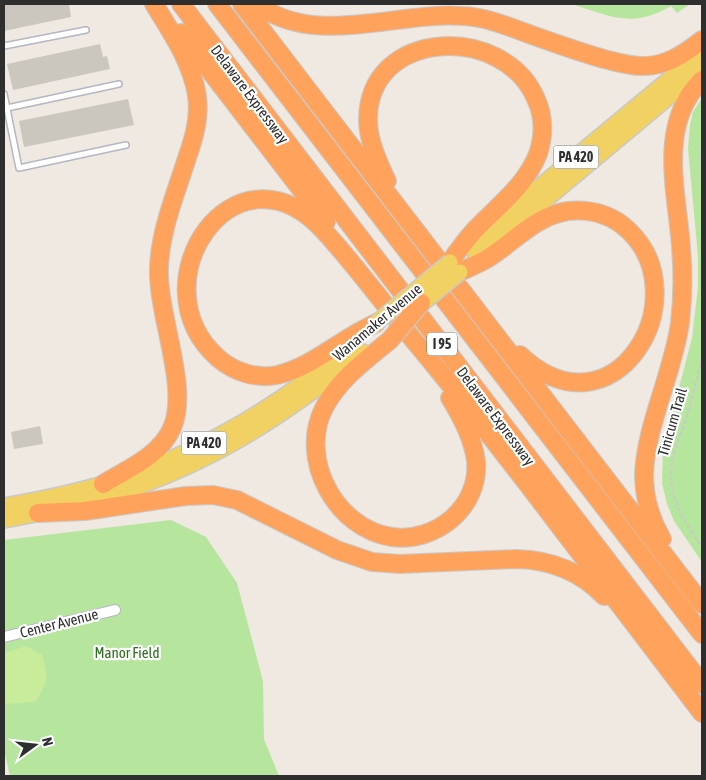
<svg xmlns="http://www.w3.org/2000/svg" width="706" height="780" font-family="'Asap Condensed',sans-serif">
	<rect width="100%" height="100%" fill="#efe9e1"/>
	<path fill="#b6e59e" d="M 571,4 L 690,4 L 677,13 L 671,6 C 632,29 611,16 571,4 Z
		M 702,98 L 702,562 L 674,521 L 667,504 L 662,483 L 663,449 L 692,338 L 698,287 L 698,257 L 688,148 L 690,125 L 693,112 Z
		M 171,520 L 206,537 L 237,583 L 263,681 L 264,739 L 279,776 L 10,776 L 4,750 L 4,540 Z"/>
	<path fill="#c9ec9a" d="M 26,646 L 42,655 C 49,677 48,683 35,702 L 4,704 L 4,653 Z"/>
	<path fill="#cbc7bf" d="M 4,4 L 69,4 L 71,17 L 4,31 Z
		M 100,44 L 103,57 L 107,56 L 110,69 L 13,90 L 7,64 Z
		M 128,99 L 134,125 L 24,147 L 19,121 Z
		M 40,426 L 43,444 L 14,449 L 11,432 Z"/>
	<g fill="none" stroke-linecap="round" stroke-linejoin="round">
		<g stroke="#b4b7c1" stroke-width="8">
			<path id="lane" d="M 4,46 L 86,30
				M 4,94 L 19,168 L 126,145
				M 7,108 L 119,84"/>
		</g>
		<g stroke="#b4b7c1" stroke-width="12">
			<path id="street" d="M 4,637 L 115,610"/>
		</g>
		<g stroke="#c9c9c9" stroke-width="18">
			<path id="primary" d="M 467,247 L 702,52
				M 476,258 L 702,69
				M 4,506 C 44,499 84,491 122,478 C 209,448 288,400 356,340
				M 4,520 C 34,514 64,509 93,501 C 199,471 279,421 363,352"/>
		</g>
		<g stroke="#c9c9c9" stroke-width="20">
			<path id="highway" d="M 181,4 L 702,684
				M 217,4 L 702,634
				M 242,4 L 702,604
				M 257,4 C 314,48 397,11 463,16 C 486,17 507,26 529,34 C 554,43 579,52 604,59 C 616,62 629,66 641,66 C 665,67 684,54 702,40
				M 181,33 L 326,222
				M 387,181 C 378,162 368,140 368,120 C 368,28 504,23 536,99 C 544,116 544,136 538,154 C 525,187 496,207 473,232 C 465,241 457,252 450,262
				M 460,272 C 470,267 481,263 490,257 C 516,240 536,216 568,211 C 591,209 612,215 628,230 C 700,297 614,443 520,355
				M 376,323 C 364,329 351,336 339,344 C 320,356 300,370 277,375 C 256,379 234,372 218,358 C 134,283 236,134 324,231 C 357,267 385,306 416,343 C 454,388 490,436 526,482 C 585,559 644,636 702,713
				M 390,340 C 366,360 339,379 324,408 C 298,459 336,529 392,537 C 436,543 480,507 476,461 C 473,439 462,417 450,398
				M 103,484 C 127,469 160,456 172,428 C 190,388 157,314 159,268 C 160,231 176,193 187,158 C 194,138 200,118 197,96 C 192,62 171,32 154,4
				M 38,513 L 85,511 L 186,496 L 213,495 L 237,500 L 337,550 L 372,562 L 400,564 L 517,559 C 551,560 580,571 604,596
				M 662,539 C 651,520 644,497 644,474 C 646,425 673,373 680,323 C 683,297 683,272 681,247 C 677,192 657,124 702,80"/>
		</g>
		<path stroke="#c9c9c9" stroke-width="2" stroke-dasharray="4 2.5" stroke-linecap="butt" d="M 702,143 L 701,154 L 702,186
			M 702,357 C 697,380 691,403 684,425 C 678,441 671,456 671,473 C 670,501 687,526 702,547"/>
		<use href="#lane" stroke="#fff" stroke-width="5"/>
		<use href="#street" stroke="#fff" stroke-width="10"/>
		<use href="#primary" stroke="#f2d163" stroke-width="15"/>
		<use href="#highway" stroke="#ffa35c" stroke-width="18"/>
		<g stroke="#c9c9c9" stroke-width="18" stroke-linecap="butt">
			<path id="primary-bridge" d="M 413,311 L 460,272
				M 376,323 L 450,262"/>
		</g>
		<g stroke="#c9c9c9" stroke-width="20" stroke-linecap="butt">
			<path id="highway-bridge" d="M 390,340 L 421,303"/>
		</g>
		<use href="#primary-bridge" stroke="#f2d163" stroke-width="15"/>
		<use href="#highway-bridge" stroke="#ffa35c" stroke-width="18"/>
	</g>
	<g text-anchor="middle" dominant-baseline="central" stroke-width="4.5" stroke-linejoin="round" paint-order="stroke">
		<g fill="#fff" stroke="#6d6d6d" stroke-width="1">
			<rect x="553.5" y="145.5" width="45" height="23" rx="4"/>
			<rect x="427" y="332.5" width="30" height="23" rx="4"/>
			<rect x="181.5" y="431.5" width="45" height="23" rx="4"/>
		</g>
		<g font-size="14" font-weight="bold" fill="#2e2e2e">
			<text x="576" y="157">PA 420</text>
			<text x="442" y="344">I 95</text>
			<text x="204" y="443">PA 420</text>
		</g>
		<g font-size="15" fill="#2e2e2e" stroke="#fff">
			<text transform="translate(250 94) rotate(53)">Delaware Expressway</text>
			<text transform="translate(377 322) rotate(-40)">Wanamaker Avenue</text>
			<text transform="translate(496 416) rotate(53)">Delaware Expressway</text>
			<text transform="translate(672 422) rotate(-74)">Tinicum Trail</text>
			<text transform="translate(59 623) rotate(-14)">Center Avenue</text>
		</g>
		<g font-size="15" fill="#2c6e1b" stroke="#fff">
			<text x="127" y="652">Manor Field</text>
		</g>
	</g>
	<rect width="706" height="780" fill="none" stroke="#2e2e2e" stroke-width="10"/>
	<g transform="translate(35 745) rotate(75)" stroke="#ffffff" stroke-width="4" paint-order="stroke">
	<path d="M0-4L9 19L0 12L-9 19Z" fill="#2e2e2e"/>
	<text y="-8" font-size="14" font-weight="bold" text-anchor="middle" fill="#2e2e2e">N</text>
	</g>
</svg>
